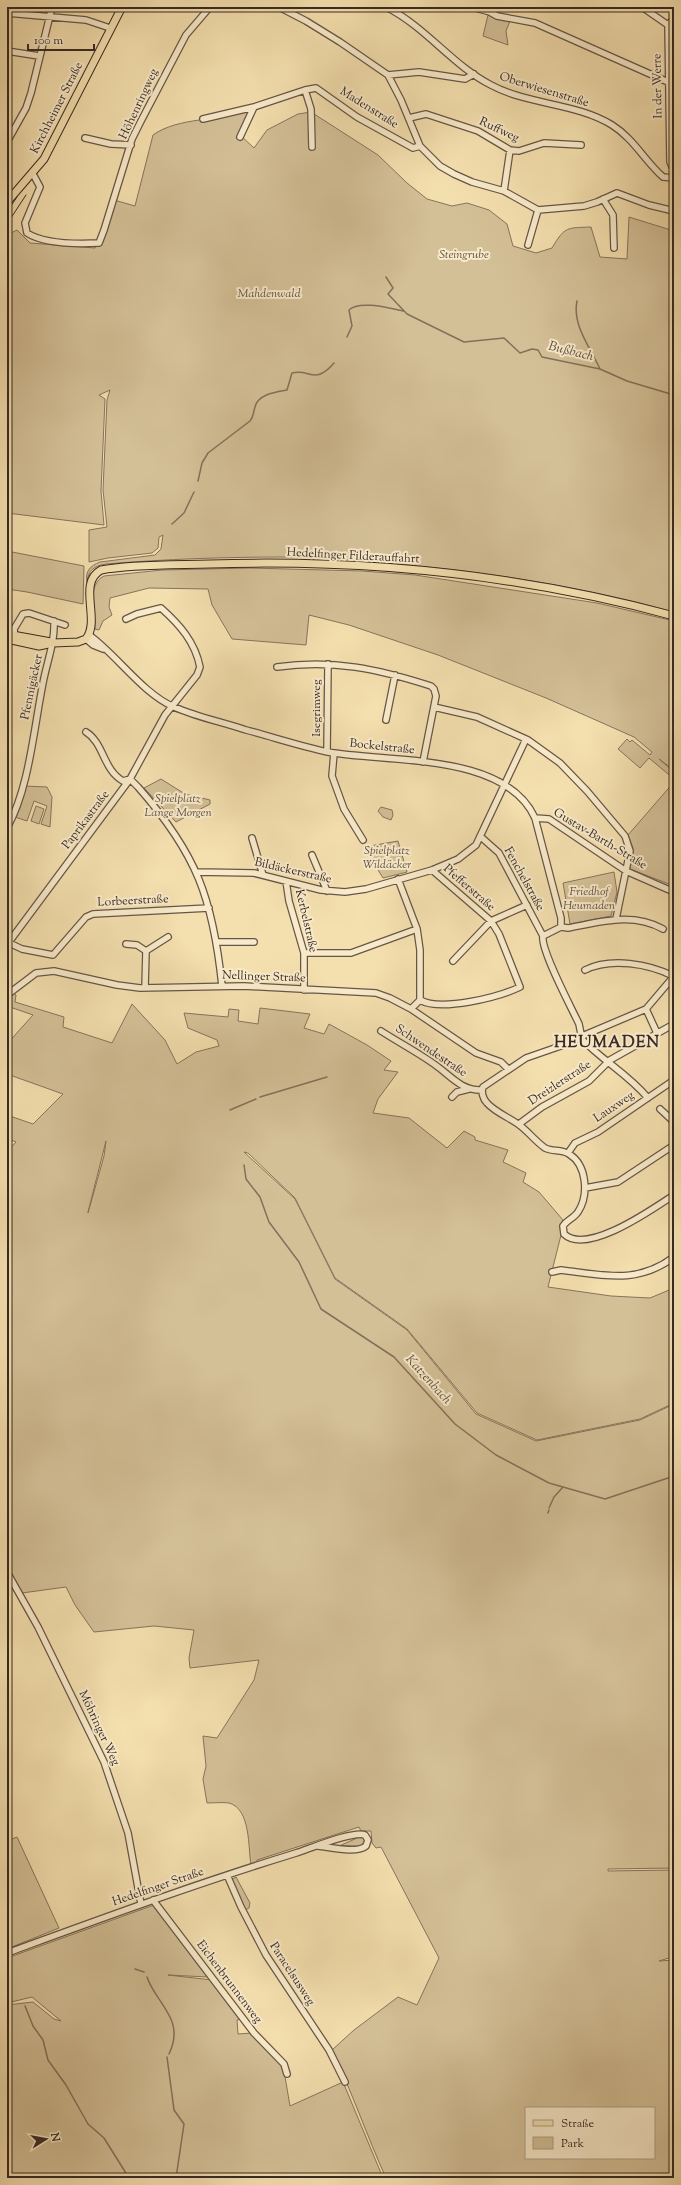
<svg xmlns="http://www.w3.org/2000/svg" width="681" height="2185" font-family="'Sorts Mill Goudy',serif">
	<rect width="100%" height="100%" fill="#f4dfae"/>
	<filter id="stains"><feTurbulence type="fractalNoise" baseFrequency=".005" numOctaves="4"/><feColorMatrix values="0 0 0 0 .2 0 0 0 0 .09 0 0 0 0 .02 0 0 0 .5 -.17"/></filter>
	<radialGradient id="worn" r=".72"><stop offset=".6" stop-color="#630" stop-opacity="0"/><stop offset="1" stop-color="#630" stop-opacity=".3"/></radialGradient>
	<path fill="#d4c097" stroke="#86745e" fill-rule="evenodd" d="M 488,15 L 510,21 L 506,31 L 508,45 L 483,36 Z
		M 249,111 L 239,134 L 254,148 L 267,130 L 298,114 L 311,112 L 378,155 L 407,183 L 427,199 L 452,206 L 467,203 L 489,210 L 507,224 L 513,246 L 536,253 L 552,248 C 565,226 567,228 591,227 L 600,257 L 627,259 L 629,217 L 674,231 L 674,612 C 583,587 489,572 395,564 C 359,560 323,557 286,557 C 226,557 166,559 106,564 C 94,566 88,570 87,582 C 85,571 90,566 100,562 L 155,555 L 161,549 L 163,535 L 159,537 L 158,548 L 152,553 L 108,558 L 89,562 L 89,530 L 107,527 L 103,490 L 107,400 L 110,390 L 99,395 L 105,399 L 101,491 L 104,525 L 7,513 L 7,235 L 17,230 L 30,243 L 95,248 L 101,239 L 114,200 L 135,206 L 153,135 C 178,117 219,121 249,111 Z
		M 7,551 L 84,566 L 83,604 L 27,592 L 7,589 Z
		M 250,568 L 362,571 L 415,575 L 597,603 L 674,621 L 674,770 L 659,759 L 674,772 L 674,779 L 649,758 L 640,768 L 618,749 L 627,739 L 630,742 L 632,740 L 650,755 L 652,752 L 634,737 L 546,698 L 438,655 L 349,625 L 309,615 L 306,645 L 232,639 L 212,605 L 208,589 L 149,588 L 110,598 L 109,607 L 112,615 L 103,621 L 99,630 L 95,629 C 94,613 87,584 104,576 L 162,570 Z
		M 161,779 L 185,794 L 210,800 L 210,804 L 176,822 L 144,788 Z
		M 674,782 L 674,886 L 630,869 L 633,848 L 628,835 Z
		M 25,786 L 47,787 L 52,797 L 50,827 L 41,824 L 47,806 L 34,801 L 27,821 L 15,817 Z
		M 36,806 L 44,809 L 39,824 L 31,821 Z
		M 381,807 L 392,810 L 393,815 L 391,820 L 383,817 L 378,811 Z
		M 398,841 L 407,872 L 383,878 L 364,847 Z
		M 614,872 L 617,892 L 611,916 L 570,924 L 563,883 Z
		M 14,993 L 16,995 L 15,1002 L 64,1017 L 63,1027 L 112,1043 L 132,1004 L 165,1040 L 177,1064 L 196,1052 L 219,1046 L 217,1040 L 188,1028 L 184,1013 L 228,1017 L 229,1009 L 239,1010 L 238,1021 L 258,1024 L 260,1008 L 310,1014 L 304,1028 L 324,1034 L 329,1024 L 367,1045 L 391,1061 L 384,1070 L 398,1072 L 378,1099 L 373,1113 L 409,1118 L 447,1148 L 464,1131 L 475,1137 L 475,1140 L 508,1150 L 503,1162 L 526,1173 L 523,1182 L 539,1192 L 563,1220 L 560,1226 L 561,1235 L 548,1287 L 611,1296 L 650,1298 L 674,1288 L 674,1403 L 640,1419 L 537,1440 L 477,1413 L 407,1329 L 335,1278 L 295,1198 L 248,1153 L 244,1152 L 295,1199 L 335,1279 L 407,1330 L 476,1414 L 536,1441 L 640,1420 L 674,1404 L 674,1868 L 608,1869 L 608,1871 L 674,1870 L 674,1934 L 672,1934 L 671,1955 L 669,1958 L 659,1961 L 674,1960 L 674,2178 L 386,2178 C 367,2136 352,2092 332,2050 L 354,2030 L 398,1997 L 417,2005 L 439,1958 L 381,1847 L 376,1848 L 372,1843 L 371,1831 L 361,1831 L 359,1827 L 257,1860 L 257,1863 L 251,1865 C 248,1848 251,1809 229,1803 C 223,1802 214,1803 207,1803 L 203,1779 L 206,1766 L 203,1736 L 217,1738 L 254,1680 L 259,1660 L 190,1668 L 189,1658 L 194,1630 L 154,1626 L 94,1632 L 75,1605 L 66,1587 L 22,1593 L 7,1566 L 7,1223 L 12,1218 L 7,1221 L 7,1152 L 16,1142 L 7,1138 L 7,1115 L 33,1124 L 63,1094 L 7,1074 L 7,1044 L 33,1015 L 7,1006 L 7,998 ZM 106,1141 L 104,1156 L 88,1213 L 88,1212 ZM 526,2108 L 654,2108 L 654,2158 L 526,2158 Z
		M 357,1836 L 364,1837 L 365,1841 L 360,1847 L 337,1847 L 357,1838 Z
		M 17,1837 L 59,1928 L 7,1949 L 7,1841 Z
		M 236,1877 L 250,1903 L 249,1908 L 245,1910 L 231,1880 Z
		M 154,1905 L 208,1977 L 168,1975 L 212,1980 L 241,2019 L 237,2020 L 238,2034 L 252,2033 L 283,2065 L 290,2106 L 343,2082 L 383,2178 L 7,2178 L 7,2005 L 33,2002 L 54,2019 L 61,2021 L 32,1997 L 7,2003 L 7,1958 Z"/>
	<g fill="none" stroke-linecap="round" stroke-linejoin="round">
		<path stroke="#82715b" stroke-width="1.5" d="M 386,277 L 393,288 L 388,294 L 407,314 L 464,342 L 504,338 L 520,353 L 532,349 L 538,350 L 542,357 L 600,369 L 627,381 L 674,395
			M 577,301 C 572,325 590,347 600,369
			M 347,337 L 352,326 L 349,310 C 359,300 389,308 403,311
			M 198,481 L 202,463 L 208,453 L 250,421 C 254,416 253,413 255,407 C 258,394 276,392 287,390 L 292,373 C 310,368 314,386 334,363
			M 172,524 L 184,513 L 194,492
			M 260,1097 L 327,1077
			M 230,1110 L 256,1099
			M 244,1165 L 246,1179 L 260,1197 L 269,1222 L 299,1262 L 321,1309 L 394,1357 L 455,1424 L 496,1455 L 549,1483 L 605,1499 L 674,1476
			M 549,1508 L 554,1497 L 563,1487
			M 548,1513 L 549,1510
			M 135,1969 L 144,1972
			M 147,1977 C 156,2004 186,2019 169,2054
			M 25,2006 L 33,2026 L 43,2040 L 48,2060 L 66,2085 L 88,2124 L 104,2138 L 129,2178
			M 167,2057 L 174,2110 L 184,2124 L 176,2178"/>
		<g stroke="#665646" stroke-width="8">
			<path id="minor" d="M 279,7 L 306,21 L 340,42 L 388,75 L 401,100 L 420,146 L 440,166 L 454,174 L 472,182 L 504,191 L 538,210 L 584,206 L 597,202 L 617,193 L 649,205 L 674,211
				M 386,7 C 426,27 452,65 491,85 C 528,105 577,103 612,125 C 633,138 645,161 663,177 L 674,178
				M 472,7 L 490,12 L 497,16 L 535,23 L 668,82
				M 642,7 L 668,25
				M 7,13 L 86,20 L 110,28
				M 13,13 L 13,7
				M 651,13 L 653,7
				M 668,25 L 670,162 L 674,171
				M 668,25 L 674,18
				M 7,51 L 39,56
				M 388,75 L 419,72 L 465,79 L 474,74
				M 305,90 L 311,109 L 312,147
				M 409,118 L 426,114 L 478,131 L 510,150 L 519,151 L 544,143 L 581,145
				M 203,119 L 254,107
				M 240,137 L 254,107 L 305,90 L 316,88 L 357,117 L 413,148 L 420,146
				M 85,138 L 111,144 L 131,145
				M 7,142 L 26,108 L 31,93 L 52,7
				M 33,174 L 40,187 L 25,223 L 27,233 C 44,244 79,244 99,243 L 104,230 L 132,139 L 141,121 L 186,35 L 210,7
				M 504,191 L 510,150
				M 603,199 L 613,215 L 614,248
				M 528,245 L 538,210
				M 89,635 C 116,654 143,694 174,707 C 197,717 222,722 246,730 C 273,737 300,746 328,752 C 388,763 505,752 535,818 L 561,918 L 561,927 L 543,936
				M 15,639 L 14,629 L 23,614 L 29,613 L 65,625
				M 86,639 L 93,645 L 103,649
				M 277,667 C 333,659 378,669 431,686 L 434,689 L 436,696 L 423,762
				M 434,707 L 477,717 L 528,740 L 560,763 L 587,791 L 625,836 L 630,851 L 616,919
				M 386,720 L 395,675
				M 86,732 C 104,743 103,770 123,781 L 130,779 L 138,787 C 197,854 213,899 222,986
				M 327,752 L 328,664
				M 334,753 L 332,776 L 344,809 L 363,840
				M 535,818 L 549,819 L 626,871 L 674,892
				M 7,828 C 30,787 34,725 44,678 C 48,659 55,641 54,621
				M 481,837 L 499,853 L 543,936
				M 252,838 L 263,875
				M 312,855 L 327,891
				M 197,872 L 254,873 L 321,890 L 345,892 L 366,889 L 432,870 L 458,859 L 476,845 L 526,739
				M 398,879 L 417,929 L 420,950 L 420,1000 L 411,1009
				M 286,881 L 289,901 L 304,953 L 304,990
				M 561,927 L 568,928 C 601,922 632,912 663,929
				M 543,936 C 540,949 572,1009 579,1024 L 581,1034 L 575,1041 L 526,1058 L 483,1087 C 481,1092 483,1099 487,1103 C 495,1112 508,1117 518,1124 C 528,1131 535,1141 545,1148 C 553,1152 561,1149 569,1154 C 587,1165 589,1195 578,1212 C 574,1218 567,1220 563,1226 L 564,1234 C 587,1256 654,1208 674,1195
				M 7,942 L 22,949 L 53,955 L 86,917 L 93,914 L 209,908
				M 9,942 L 130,779 L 165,715 L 197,675 L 200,667 C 195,642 180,625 161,608 L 137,614 L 126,619
				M 217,942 L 254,942
				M 126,944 L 137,945 L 146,951
				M 304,953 L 351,953 L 417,929
				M 453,961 L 491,921 L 527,905
				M 585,970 C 611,957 649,964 673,976
				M 145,988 L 146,951 L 168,937
				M 7,995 L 36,973 L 54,971 L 117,985 L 140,988 L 244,986 L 376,993 L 390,998 L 411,1009 L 476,1053 L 501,1062 L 508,1069
				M 420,1000 C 441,1012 499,997 520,987 L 499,934 L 491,921 L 432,870
				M 646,1009 L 657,1033
				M 381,1031 C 398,1042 417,1052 434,1064 C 450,1075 461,1091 482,1090
				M 580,1037 L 646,1009 L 674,976
				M 580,1037 C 602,1061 626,1072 648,1098
				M 452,1097 L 457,1092 L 469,1089
				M 660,1109 L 674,1122
				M 519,1124 L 542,1107 L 589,1081 L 610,1060 L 674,1024
				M 568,1153 L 575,1143 L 598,1132 L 674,1080
				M 585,1188 L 618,1182 L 674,1145
				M 552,1272 L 561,1270 C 603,1275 637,1285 674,1257
				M 7,1572 L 38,1627 L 104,1762 L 128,1833 L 141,1904
				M 227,1875 L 241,1907 L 266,1955 L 329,2050 L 345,2082
				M 153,1900 L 254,2033 L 284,2064 L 287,2074
				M 7,1953 C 103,1918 198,1883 296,1853 C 309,1849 354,1830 365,1835 L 368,1840 L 366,1846 C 357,1854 329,1847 318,1846"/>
		</g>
		<g stroke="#372924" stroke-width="9">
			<path id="major" d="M 7,202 L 44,159 L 122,7
				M 7,634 L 51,642
				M 7,639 L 39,646 L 53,643 L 78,642 L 86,639 C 101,620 77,583 101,570 C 132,564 177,565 210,564 C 366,559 523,575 674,616"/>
		</g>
		<use href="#minor" stroke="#f8eaca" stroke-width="5.5"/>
		<use href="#major" stroke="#f4dfae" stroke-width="7"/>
		<path stroke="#372924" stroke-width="1" d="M 7,212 L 17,197
			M 7,224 L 26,195"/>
	</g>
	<g text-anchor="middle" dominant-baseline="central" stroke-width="4" stroke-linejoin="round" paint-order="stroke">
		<g font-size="12" fill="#372924" stroke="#f8eaca">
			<text transform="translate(658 86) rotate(-91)">In der Werre</text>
			<text transform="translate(544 90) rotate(17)">Oberwiesenstraße</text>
			<text transform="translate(139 104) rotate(-65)">Höhenringweg</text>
			<text transform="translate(57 108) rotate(-63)">Kirchheimer Straße</text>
			<text transform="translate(369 108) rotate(32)">Madenstraße</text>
			<text transform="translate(499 130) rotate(25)">Ruffweg</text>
			<text transform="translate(353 556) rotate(3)">Hedelfinger Filderauffahrt</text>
			<text transform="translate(32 687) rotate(-78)">Pfennigäcker</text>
			<text transform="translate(317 708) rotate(-90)">Isegrimweg</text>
			<text transform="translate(382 747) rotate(6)">Bockelstraße</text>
			<text transform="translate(86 820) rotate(-53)">Paprikastraße</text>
			<text transform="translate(600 839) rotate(31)">Gustav-Barth-Straße</text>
			<text transform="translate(293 871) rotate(13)">Bildäckerstraße</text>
			<text transform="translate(524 879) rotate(61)">Fenchelstraße</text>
			<text transform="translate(469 888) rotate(41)">Pfefferstraße</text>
			<text transform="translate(133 901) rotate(-3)">Lorbeerstraße</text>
			<text transform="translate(306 921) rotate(77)">Kerbelstraße</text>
			<text transform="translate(264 977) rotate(2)">Nellinger Straße</text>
			<text transform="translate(431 1051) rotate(34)">Schwendestraße</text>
			<text transform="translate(560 1083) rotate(-33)">Dreizlerstraße</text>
			<text transform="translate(614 1107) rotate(-34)">Lauxweg</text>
			<text transform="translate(99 1728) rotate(65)">Möhringer Weg</text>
			<text transform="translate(158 1887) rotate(-19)">Hedelfinger Straße</text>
			<text transform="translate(292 1974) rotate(57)">Paracelsusweg</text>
			<text transform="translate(229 1982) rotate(53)">Eichenbrunnenweg</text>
		</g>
		<g font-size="12" font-style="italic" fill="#5e4f41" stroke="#f8eaca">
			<text x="464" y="255">Steingrube</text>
			<text x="269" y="294">Mahdenwald</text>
			<text x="178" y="799">Spielplatz<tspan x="178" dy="14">Lange Morgen</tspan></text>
			<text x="387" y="851">Spielplatz<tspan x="387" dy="14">Wildäcker</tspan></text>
			<text x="589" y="892">Friedhof<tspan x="589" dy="14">Heumaden</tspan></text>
		</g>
		<g font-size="13" font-style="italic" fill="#5c4d3f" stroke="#f8eaca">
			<text transform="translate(571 352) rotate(14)">Bußbach</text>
			<text transform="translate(428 1380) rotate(48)">Katzenbach</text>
		</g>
		<g font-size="16" font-weight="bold" letter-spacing="1" fill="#372924" stroke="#f8eaca">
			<text x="607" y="1043">HEUMADEN</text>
		</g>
	</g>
	<rect width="681" height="2185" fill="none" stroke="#f4dfae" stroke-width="24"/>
	<rect x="8" y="8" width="665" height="2169" fill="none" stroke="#372924" stroke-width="2"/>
	<rect x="12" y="12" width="657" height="2161" fill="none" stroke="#372924"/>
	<rect x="525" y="2107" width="130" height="52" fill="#f8eaca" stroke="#ab9d88"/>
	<rect x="533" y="2120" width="20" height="6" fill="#f4dfae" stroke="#ab9d88"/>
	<text x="561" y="2127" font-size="12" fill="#372924">Straße</text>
	<rect x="533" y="2137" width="20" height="12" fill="#d4c097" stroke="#ab9d88"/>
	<text x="561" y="2147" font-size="12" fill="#372924">Park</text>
	<g transform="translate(46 2139) rotate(79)" stroke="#f8eaca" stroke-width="3" paint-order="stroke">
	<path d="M0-3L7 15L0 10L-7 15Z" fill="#372924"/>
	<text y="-6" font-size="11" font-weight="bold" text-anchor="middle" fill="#372924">N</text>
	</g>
	<path d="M28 44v6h66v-6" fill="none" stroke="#372924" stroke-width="2"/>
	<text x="34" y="44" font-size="12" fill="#372924" stroke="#f8eaca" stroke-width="3" paint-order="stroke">100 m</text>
	<rect width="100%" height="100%" filter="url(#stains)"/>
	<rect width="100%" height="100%" fill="url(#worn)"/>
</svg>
